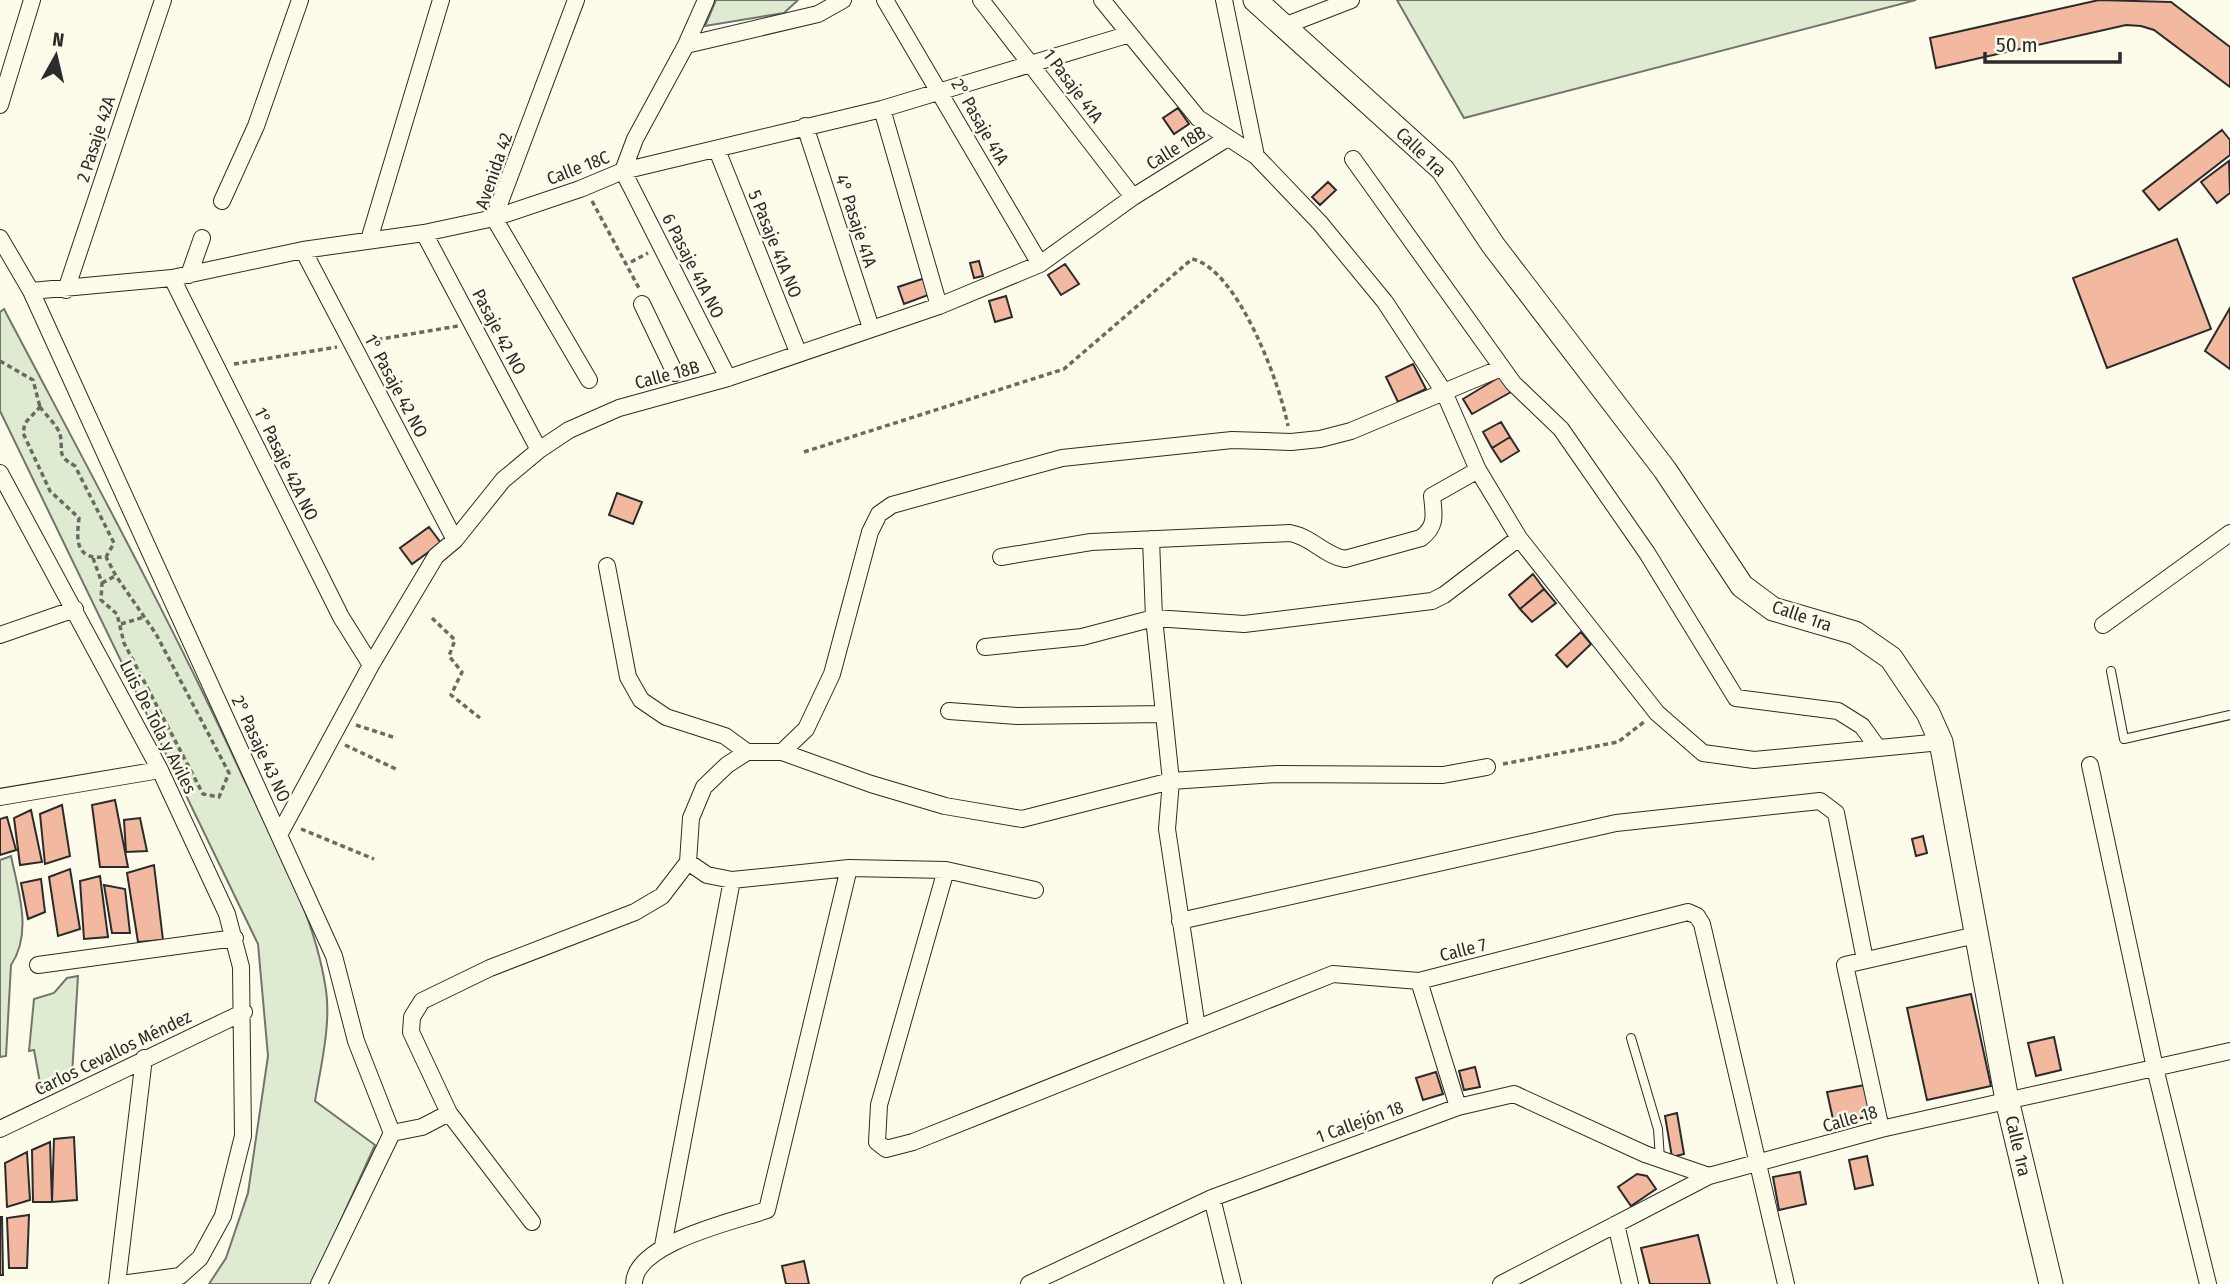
<svg xmlns="http://www.w3.org/2000/svg" width="2230" height="1284" font-family="'Fira Sans Condensed',sans-serif">
	<rect width="100%" height="100%" fill="#fdfbea"/>
	<path fill="#deebd1" stroke="#74746e" stroke-width="2" d="M 716,0 L 798,0 L 784,13 L 705,26 Z
		M 1397,0 L 1916,0 L 1464,118 Z
		M 4,309 C 85,463 168,615 241,773 C 274,841 315,914 326,990 C 331,1025 321,1065 315,1101 L 375,1145 L 312,1284 L 209,1284 L 226,1258 L 248,1193 L 268,1056 L 258,944 L 0,411 L 0,312 Z
		M 11,856 C 18,890 33,933 11,965 L 6,1056 L 0,1057 L 0,860 Z
		M 78,976 L 72,1075 L 41,1088 L 34,1050 L 29,1051 L 34,999 L 54,993 L 67,978 Z"/>
	<path fill="#f2b8a0" stroke="#2b2b2b" stroke-width="2" d="M 2099,0 L 2171,2 L 2230,47 L 2230,87 L 2154,30 L 2141,26 L 2126,25 L 1936,68 L 1930,38 Z
		M 1178,108 L 1189,124 L 1174,134 L 1163,118 Z
		M 2222,130 L 2230,140 L 2230,155 L 2159,210 L 2143,191 Z
		M 2229,161 L 2230,193 L 2217,203 L 2201,182 Z
		M 1328,182 L 1336,190 L 1320,205 L 1312,197 Z
		M 2177,239 L 2211,329 L 2107,368 L 2073,278 Z
		M 979,261 L 983,276 L 974,278 L 970,263 Z
		M 1065,264 L 1079,284 L 1061,295 L 1048,275 Z
		M 925,278 L 931,294 L 904,304 L 898,287 Z
		M 1006,296 L 1012,317 L 995,322 L 989,301 Z
		M 2230,308 L 2230,369 L 2205,351 Z
		M 1413,364 L 1426,389 L 1398,402 L 1386,377 Z
		M 1501,376 L 1511,392 L 1472,414 L 1463,399 Z
		M 1501,422 L 1510,437 L 1492,448 L 1483,432 Z
		M 1510,437 L 1519,451 L 1501,462 L 1492,448 Z
		M 617,493 L 642,502 L 633,524 L 609,515 Z
		M 429,527 L 441,543 L 412,564 L 400,548 Z
		M 1533,574 L 1544,589 L 1520,609 L 1509,595 Z
		M 1544,589 L 1556,603 L 1532,622 L 1520,609 Z
		M 1581,632 L 1591,644 L 1567,667 L 1556,655 Z
		M 115,800 L 128,867 L 100,867 L 92,805 Z
		M 62,805 L 70,856 L 45,864 L 40,814 Z
		M 31,810 L 42,862 L 20,865 L 14,818 Z
		M 7,817 L 16,850 L 0,855 L 0,819 Z
		M 140,818 L 147,851 L 126,852 L 124,820 Z
		M 1923,836 L 1927,853 L 1916,856 L 1912,839 Z
		M 154,865 L 163,940 L 138,942 L 127,873 Z
		M 70,869 L 80,929 L 58,936 L 49,877 Z
		M 100,876 L 108,937 L 84,939 L 80,881 Z
		M 41,879 L 45,912 L 28,919 L 21,883 Z
		M 104,885 L 125,889 L 130,933 L 112,933 Z
		M 1971,994 L 1991,1086 L 1927,1100 L 1907,1008 Z
		M 2054,1037 L 2061,1070 L 2036,1076 L 2028,1043 Z
		M 1475,1067 L 1480,1087 L 1464,1090 L 1459,1071 Z
		M 1436,1072 L 1443,1094 L 1423,1100 L 1416,1078 Z
		M 1865,1085 L 1871,1116 L 1834,1124 L 1827,1092 Z
		M 1677,1113 L 1684,1154 L 1672,1157 L 1665,1116 Z
		M 74,1137 L 77,1200 L 52,1202 L 54,1139 Z
		M 50,1142 L 52,1202 L 33,1202 L 32,1150 Z
		M 27,1152 L 30,1200 L 7,1207 L 5,1163 Z
		M 1867,1156 L 1873,1185 L 1855,1189 L 1849,1160 Z
		M 1800,1172 L 1806,1204 L 1779,1210 L 1773,1177 Z
		M 1637,1174 L 1647,1176 L 1656,1189 L 1631,1206 L 1618,1187 Z
		M 29,1215 L 27,1268 L 9,1268 L 7,1218 Z
		M 0,1217 L 2,1217 L 3,1275 L 0,1275 Z
		M 1698,1235 L 1710,1284 L 1650,1284 L 1641,1248 Z
		M 804,1261 L 809,1284 L 786,1284 L 782,1266 Z"/>
	<g fill="none" stroke-linecap="round" stroke-linejoin="round">
		<g stroke="#2b2b2b" stroke-width="10">
			<path id="lane" d="M 2111,671 L 2124,739 L 2230,715
				M 1631,1038 L 1658,1129 L 1660,1159"/>
		</g>
		<g stroke="#2b2b2b" stroke-width="18">
			<path id="street" d="M 576,0 L 494,218 L 589,380
				M 885,0 L 1040,264
				M 981,0 L 1133,197
				M 1102,0 L 1198,118 L 1256,156 L 1320,223 L 1385,302 L 1444,392 L 1478,470 L 1519,538 L 1657,713 L 1703,753 L 1754,760 L 1941,742
				M 1224,0 L 1256,156
				M 1284,26 L 1351,0
				M 686,45 L 706,0
				M 0,105 L 32,0
				M 882,109 L 939,306
				M 805,126 L 871,328
				M 717,150 L 798,352
				M 1353,159 L 1513,383 L 1561,429 L 1647,553 L 1736,698 L 1838,711 L 1862,726 L 1878,748
				M 623,171 L 635,139 L 686,45 L 818,14 L 843,0
				M 623,171 L 728,378
				M 222,201 L 256,126 L 300,0
				M 424,233 L 539,450
				M 0,238 L 31,291 L 334,956 L 356,1041 L 392,1133 L 319,1284
				M 369,240 L 441,0
				M 303,250 L 455,540
				M 189,275 L 202,238
				M 172,278 L 341,617 L 371,665
				M 66,290 L 163,0
				M 31,291 L 172,278 L 303,250 L 424,233 L 494,218 L 580,189 L 623,171 L 882,109 L 1130,34
				M 642,304 L 675,373
				M 0,473 L 160,770 L 227,914 L 241,967 L 243,1136 L 223,1216 L 200,1258 L 180,1276 L 121,1284
				M 1151,539 L 1154,618 L 1171,781 L 1167,829 L 1197,1028
				M 1001,557 L 1091,542 L 1290,533 C 1312,537 1325,556 1345,559 L 1421,538 C 1437,526 1434,515 1432,496 L 1478,470
				M 607,566 L 628,677 L 641,700 L 666,717 L 725,736 L 747,752
				M 2103,625 L 2230,533
				M 0,635 L 75,609
				M 985,647 L 1082,637 L 1154,618 L 1244,624 L 1432,601 L 1444,595 L 1519,538
				M 949,711 L 1017,716 L 1164,714
				M 782,752 L 806,729 L 832,674 L 870,532 L 879,514 L 892,505 L 1062,458 L 1232,440 L 1291,442 L 1320,439 L 1351,431 L 1501,368
				M 2090,765 L 2155,1068 L 2208,1284
				M 0,797 L 160,770
				M 279,835 L 371,665 L 436,556 L 455,540 L 503,480 L 539,450 L 569,430 L 619,408 L 728,378 L 939,306 L 1040,264 L 1133,197 L 1226,139
				M 688,862 L 707,875 L 732,880 L 849,868 L 946,870 L 1035,890
				M 946,870 L 879,1105 L 877,1142 L 886,1149 L 913,1142 L 1333,974 L 1419,981 L 1688,912 L 1697,916 L 1702,924 L 1786,1284
				M 1180,921 L 1616,823 L 1820,801 L 1836,813 L 1865,960
				M 38,965 L 235,938
				M 1419,981 L 1458,1107
				M 449,1113 L 532,1222
				M 0,1129 L 244,1012
				M 1881,1129 L 1845,965 L 1976,935
				M 392,1133 L 422,1127 L 449,1113 L 411,1032 L 412,1017 L 422,1001 L 490,968 L 635,912 L 662,896 L 688,862 L 691,818 L 704,787 L 727,765 L 747,752 L 782,752 L 871,784 L 945,806 L 1022,819 L 1171,781 L 1277,774 L 1443,775 L 1487,767
				M 1212,1198 L 1233,1284
				M 1616,1224 L 1630,1284
				M 663,1246 L 732,880
				M 117,1284 L 144,1058
				M 634,1284 C 634,1243 735,1221 767,1210 L 849,868
				M 1029,1284 L 1212,1198 L 1458,1107 L 1514,1094 L 1645,1154 L 1709,1176
				M 1501,1284 L 1709,1176 L 1881,1129 L 2230,1051"/>
		</g>
		<g stroke="#2b2b2b" stroke-width="25">
			<path id="secondary" d="M 1255,0 L 1443,170 L 1493,245 L 1665,470 L 1742,586 L 1773,609 L 1855,633 L 1891,658 L 1928,713 L 1941,742 L 2007,1100 L 2051,1284"/>
		</g>
		<path stroke="#6a6964" stroke-width="3.5" stroke-dasharray="5 3.5" stroke-linecap="butt" d="M 592,201 L 640,290
			M 631,262 L 648,253
			M 369,341 L 458,326
			M 0,361 L 33,380 L 40,407
			M 234,364 L 337,347
			M 40,407 C 45,414 57,425 60,434 C 64,451 55,455 75,466 L 114,543 L 106,557 C 76,560 76,542 79,518 L 50,491 L 23,433 L 25,423 Z
			M 804,452 L 1064,369 L 1192,259 C 1238,269 1280,384 1288,426
			M 93,558 L 102,583 L 101,600 L 117,614 L 124,643 L 203,794 L 219,797 L 229,773 L 156,634 L 116,576 L 106,557
			M 102,583 L 115,576
			M 432,618 L 455,640 L 449,656 L 462,672 L 451,695 L 480,718
			M 121,624 L 144,617
			M 356,725 L 396,738
			M 345,745 L 396,769
			M 1503,764 L 1618,742 L 1644,722
			M 301,829 L 374,859"/>
		<use href="#lane" stroke="#fdfbea" stroke-width="8"/>
		<use href="#street" stroke="#fdfbea" stroke-width="16"/>
		<use href="#secondary" stroke="#fdfbea" stroke-width="23"/>
	</g>
	<g text-anchor="middle" dominant-baseline="central" stroke-width="5" stroke-linejoin="round" paint-order="stroke">
		<g font-size="18" fill="#2b2b2b" stroke="#fdfbea">
			<text transform="translate(1073 86) rotate(53)">1 Pasaje 41A</text>
			<text transform="translate(980 122) rotate(60)">2° Pasaje 41A</text>
			<text transform="translate(96 139) rotate(-72)">2 Pasaje 42A</text>
			<text transform="translate(1176 148) rotate(-32)">Calle 18B</text>
			<text transform="translate(1421 152) rotate(44)">Calle 1ra</text>
			<text transform="translate(578 168) rotate(-21)">Calle 18C</text>
			<text transform="translate(494 171) rotate(-71)">Avenida 42</text>
			<text transform="translate(856 221) rotate(72)">4° Pasaje 41A</text>
			<text transform="translate(775 244) rotate(68)">5 Pasaje 41A NO</text>
			<text transform="translate(693 266) rotate(63)">6 Pasaje 41A NO</text>
			<text transform="translate(499 332) rotate(62)">Pasaje 42 NO</text>
			<text transform="translate(667 375) rotate(-15)">Calle 18B</text>
			<text transform="translate(396 386) rotate(62)">1° Pasaje 42 NO</text>
			<text transform="translate(286 464) rotate(64)">1° Pasaje 42A NO</text>
			<text transform="translate(1802 616) rotate(19)">Calle 1ra</text>
			<text transform="translate(158 727) rotate(63)">Luis De Tola y Aviles</text>
			<text transform="translate(261 749) rotate(65)">2° Pasaje 43 NO</text>
			<text transform="translate(1463 950) rotate(-14)">Calle 7</text>
			<text transform="translate(113 1053) rotate(-26)">Carlos Cevallos Méndez</text>
			<text transform="translate(1850 1119) rotate(-16)">Calle 18</text>
			<text transform="translate(1360 1122) rotate(-20)">1 Callejón 18</text>
			<text transform="translate(2018 1146) rotate(77)">Calle 1ra</text>
		</g>
	</g>
	<g transform="translate(56 56) rotate(8)" stroke="#fdfbea" stroke-width="5" paint-order="stroke">
	<path d="M0-5L12 26L0 18L-12 26Z" fill="#2b2b2b"/>
	<text y="-10" font-size="19" font-weight="bold" text-anchor="middle" fill="#2b2b2b">N</text>
	</g>
	<path d="M1985 52v10h135v-10" fill="none" stroke="#2b2b2b" stroke-width="3.5"/>
	<text x="1996" y="52" font-size="21" fill="#2b2b2b" stroke="#fdfbea" stroke-width="5" paint-order="stroke">50 m</text>
</svg>
